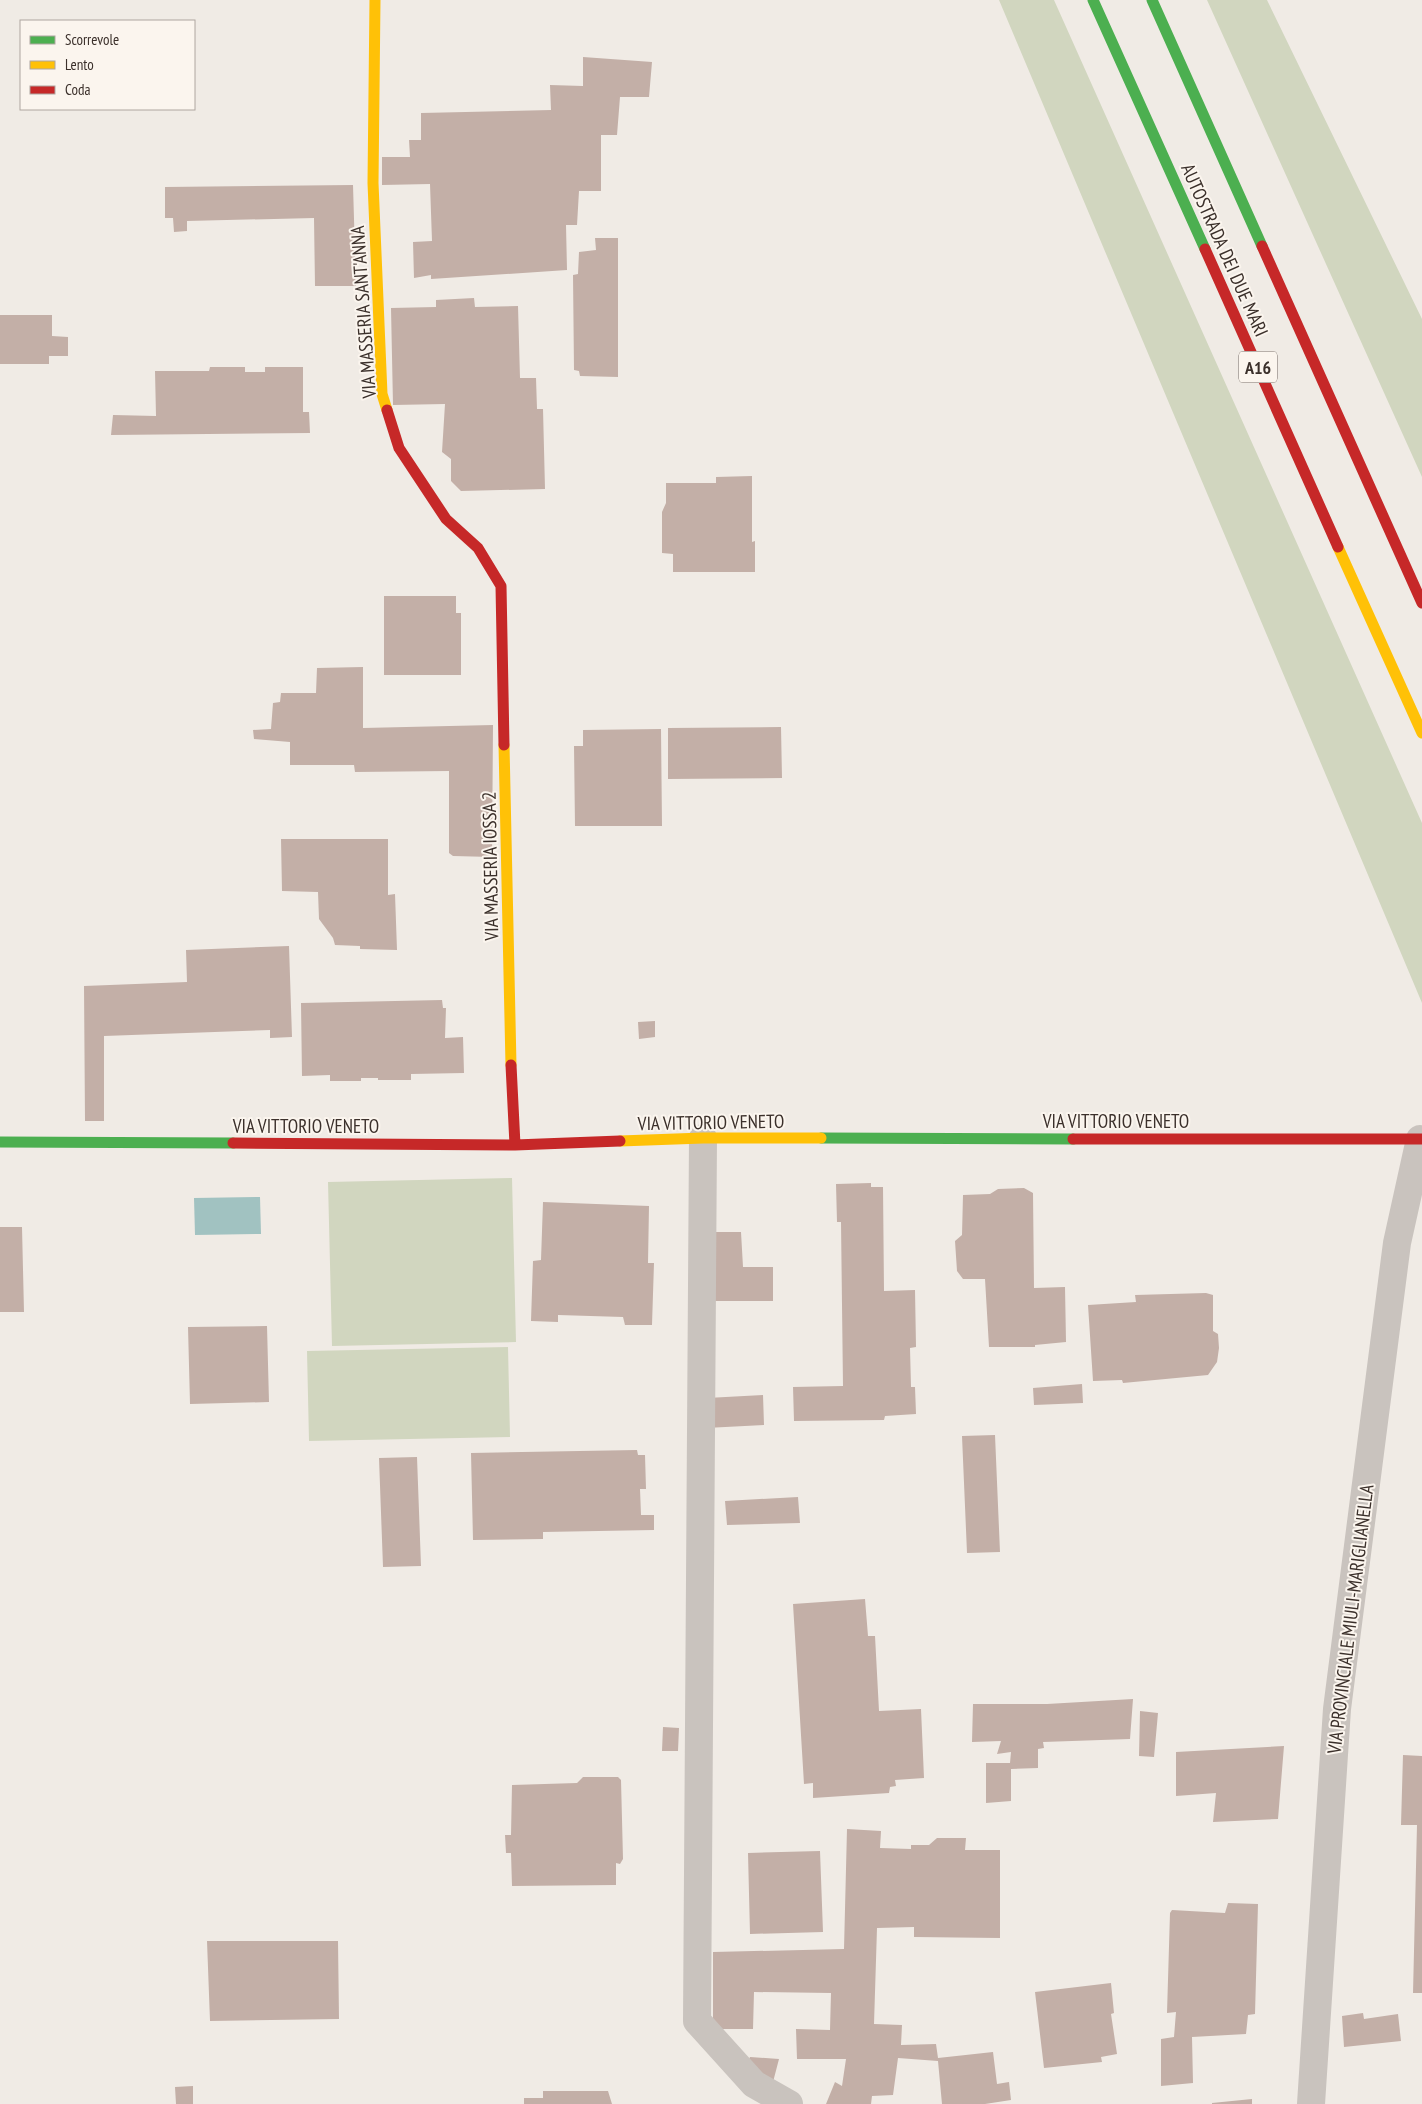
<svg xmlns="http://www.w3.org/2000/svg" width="1422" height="2104" font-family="'PT Sans Narrow',sans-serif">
	<rect width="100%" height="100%" fill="#f0ebe5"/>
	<path fill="#d1d6bf" d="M 999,0 L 1054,0 L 1422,823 L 1422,1003 Z
		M 1207,0 L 1267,0 L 1422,319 L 1422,477 Z
		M 512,1178 L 516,1342 L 332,1346 L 328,1182 Z
		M 508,1347 L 510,1437 L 309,1441 L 307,1351 Z"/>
	<path fill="#a1c2c1" d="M 260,1197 L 261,1234 L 195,1235 L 194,1198 Z"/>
	<path fill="#c3afa7" d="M 583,57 L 652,62 L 649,97 L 620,97 L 617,135 L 601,135 L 601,191 L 579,191 L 577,225 L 566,225 L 567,270 L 431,279 L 431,275 L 414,278 L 413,242 L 432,241 L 430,184 L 382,185 L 382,157 L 410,157 L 409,140 L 421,140 L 421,113 L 551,110 L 550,85 L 583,86 Z
		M 353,185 L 356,286 L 315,286 L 314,218 L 187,221 L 187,231 L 174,232 L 173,218 L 165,218 L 165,187 Z
		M 595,238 L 618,238 L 618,377 L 580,376 L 579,371 L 574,370 L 573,275 L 578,274 L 579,252 L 596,250 Z
		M 474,298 L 475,307 L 518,306 L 520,378 L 536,378 L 537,409 L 543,409 L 545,489 L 461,491 L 451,481 L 451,459 L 442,452 L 445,404 L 393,405 L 391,308 L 436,307 L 436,300 Z
		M 0,315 L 52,315 L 52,336 L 68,337 L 68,356 L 49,356 L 49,364 L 0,364 Z
		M 210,367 L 245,367 L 245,372 L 265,372 L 265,367 L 303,367 L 303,412 L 309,412 L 310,433 L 111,435 L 113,415 L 156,416 L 155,371 L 209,371 Z
		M 752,476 L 752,542 L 755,541 L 755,572 L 673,572 L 673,554 L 662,553 L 662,512 L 666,503 L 666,483 L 716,483 L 716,477 Z
		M 384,596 L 456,596 L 456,613 L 461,613 L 461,675 L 384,675 Z
		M 363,667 L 363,728 L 493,725 L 492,857 L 453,856 L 449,853 L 449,771 L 355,772 L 354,765 L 290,765 L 290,742 L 254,739 L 253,730 L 271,729 L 273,703 L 280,702 L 281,693 L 316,693 L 317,668 Z
		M 781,727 L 782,778 L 668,779 L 668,728 Z
		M 661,729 L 662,826 L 575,826 L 574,746 L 583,746 L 583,730 Z
		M 281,839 L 388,839 L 388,895 L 395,894 L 397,950 L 360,949 L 360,946 L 335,945 L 333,938 L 319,919 L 318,892 L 282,891 Z
		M 289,946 L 292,1037 L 270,1038 L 270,1030 L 104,1036 L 104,1121 L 85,1121 L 84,986 L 187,982 L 186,950 Z
		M 442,1000 L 443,1008 L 446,1008 L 445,1038 L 463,1037 L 464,1073 L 411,1074 L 411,1080 L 378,1080 L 378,1078 L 361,1078 L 361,1081 L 330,1081 L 330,1075 L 302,1076 L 301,1003 Z
		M 655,1021 L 655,1037 L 639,1039 L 638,1022 Z
		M 871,1183 L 871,1187 L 883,1187 L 884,1291 L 915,1290 L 916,1347 L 910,1348 L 911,1387 L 915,1387 L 916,1414 L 885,1416 L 884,1420 L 794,1421 L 793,1387 L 843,1386 L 841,1222 L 837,1222 L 836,1184 Z
		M 1024,1188 L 1033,1193 L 1034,1288 L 1065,1287 L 1066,1342 L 1035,1345 L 1035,1347 L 989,1347 L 985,1279 L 963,1279 L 957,1271 L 955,1241 L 962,1235 L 963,1195 L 990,1194 L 998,1189 Z
		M 543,1202 L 649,1206 L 648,1263 L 654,1263 L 652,1325 L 625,1325 L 623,1317 L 558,1315 L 558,1322 L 531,1321 L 533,1261 L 541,1260 Z
		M 0,1227 L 22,1227 L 24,1312 L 0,1312 Z
		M 708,1232 L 741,1232 L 743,1267 L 773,1267 L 773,1301 L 707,1301 Z
		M 1206,1293 L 1213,1295 L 1213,1331 L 1218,1334 L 1219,1348 L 1217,1362 L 1208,1375 L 1123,1383 L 1122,1380 L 1093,1381 L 1088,1305 L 1136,1302 L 1135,1295 Z
		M 267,1326 L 269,1402 L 190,1404 L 188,1327 Z
		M 1082,1384 L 1083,1403 L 1034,1405 L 1033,1388 Z
		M 763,1395 L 764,1425 L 706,1428 L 707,1398 Z
		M 995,1435 L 1000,1552 L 967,1553 L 962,1436 Z
		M 637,1450 L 638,1455 L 645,1455 L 646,1489 L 640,1489 L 641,1515 L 654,1515 L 654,1530 L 543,1532 L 543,1539 L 473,1540 L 471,1453 Z
		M 417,1457 L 421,1566 L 383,1567 L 379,1458 Z
		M 798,1497 L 800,1523 L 727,1525 L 725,1501 Z
		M 865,1599 L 868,1636 L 875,1636 L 879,1711 L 921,1709 L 924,1778 L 895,1780 L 896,1786 L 890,1787 L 889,1793 L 813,1798 L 813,1783 L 804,1784 L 793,1604 Z
		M 1133,1699 L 1130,1739 L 1043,1742 L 1044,1748 L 1038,1749 L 1038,1768 L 1011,1769 L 1011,1801 L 986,1803 L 986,1763 L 1010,1763 L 1011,1752 L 997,1754 L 1001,1741 L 972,1742 L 973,1704 L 1047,1704 Z
		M 1140,1711 L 1158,1713 L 1154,1757 L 1139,1756 Z
		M 663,1727 L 679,1728 L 678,1751 L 662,1751 Z
		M 1284,1746 L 1278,1819 L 1213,1822 L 1216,1793 L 1176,1796 L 1176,1752 Z
		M 1403,1755 L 1422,1756 L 1422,1993 L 1413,1993 L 1417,1825 L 1401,1825 Z
		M 583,1777 L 618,1777 L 621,1780 L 623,1859 L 620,1864 L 616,1863 L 616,1885 L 512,1886 L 511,1853 L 506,1853 L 505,1835 L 511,1835 L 512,1785 L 577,1783 Z
		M 847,1829 L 881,1831 L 880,1848 L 911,1849 L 911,1845 L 929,1845 L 937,1838 L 966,1838 L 965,1850 L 1000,1850 L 1000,1938 L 914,1937 L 914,1927 L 877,1928 L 874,2024 L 902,2025 L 901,2045 L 936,2044 L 938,2058 L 993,2052 L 997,2084 L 1009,2082 L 1011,2100 L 985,2104 L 942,2104 L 938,2061 L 898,2058 L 893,2095 L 872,2096 L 871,2104 L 826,2104 L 835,2082 L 842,2086 L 846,2059 L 797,2059 L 796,2029 L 830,2030 L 831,1993 L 754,1992 L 753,2029 L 713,2029 L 713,1952 L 844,1949 Z
		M 820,1851 L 823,1932 L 750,1934 L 748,1853 Z
		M 1228,1903 L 1258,1904 L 1255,2014 L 1248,2015 L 1246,2034 L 1192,2037 L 1193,2083 L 1161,2086 L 1161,2039 L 1174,2037 L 1176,2012 L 1167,2013 L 1170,1913 L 1172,1910 L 1225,1913 Z
		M 207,1941 L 338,1941 L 339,2019 L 210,2021 Z
		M 1111,1983 L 1114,2013 L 1111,2014 L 1117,2054 L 1101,2057 L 1102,2062 L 1044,2068 L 1035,1992 Z
		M 1363,2013 L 1364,2019 L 1398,2014 L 1401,2041 L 1344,2047 L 1342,2016 Z
		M 750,2057 L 779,2059 L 773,2082 L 747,2064 Z
		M 193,2086 L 193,2104 L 176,2104 L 175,2087 Z
		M 543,2091 L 608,2091 L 612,2104 L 524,2104 L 524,2098 L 543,2098 Z
		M 1252,2099 L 1252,2104 L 1212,2104 L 1212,2103 Z"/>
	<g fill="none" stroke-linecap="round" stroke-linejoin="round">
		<path stroke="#c9c3be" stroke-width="28" d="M 703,1138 L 697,2021 L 754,2084 L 789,2104
			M 1311,2104 L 1337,1709 L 1397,1243 L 1420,1139"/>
		<path stroke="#4caf50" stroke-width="11" d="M 1093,0 L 1205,249
			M 1152,0 L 1262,246
			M 821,1138 L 1073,1139
			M 0,1142 L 233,1143"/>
		<path stroke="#ffc107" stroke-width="11" d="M 375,0 L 373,183 L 382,394 L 387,410
			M 1338,547 L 1422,733
			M 504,745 L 511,1065
			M 620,1141 L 703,1138 L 821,1138"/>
		<path stroke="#c62828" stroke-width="11" d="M 1262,246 L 1422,603
			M 1205,249 L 1338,547
			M 387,410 L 399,448 L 446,519 L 478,548 L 501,586 L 504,745
			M 511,1065 L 515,1145
			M 1073,1139 L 1422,1139
			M 233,1143 L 515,1145 L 620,1141"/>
	</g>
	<g text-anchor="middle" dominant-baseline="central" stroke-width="4" stroke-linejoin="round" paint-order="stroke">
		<rect fill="#fbf5ee" stroke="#756b66" stroke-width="1" x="1239" y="351.5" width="38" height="31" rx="4"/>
		<g font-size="18" font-weight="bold" fill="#3b302b">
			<text x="1258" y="367">A16</text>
		</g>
		<g font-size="19" fill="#3b302b" stroke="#fbf5ee">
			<text transform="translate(1225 250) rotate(66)">AUTOSTRADA DEI DUE MARI</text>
			<text transform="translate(363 312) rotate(-94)">VIA MASSERIA SANT'ANNA</text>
			<text transform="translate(490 866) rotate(-91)">VIA MASSERIA IOSSA 2</text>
			<text x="1116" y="1121">VIA VITTORIO VENETO</text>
			<text transform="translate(711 1122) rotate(-1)">VIA VITTORIO VENETO</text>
			<text x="306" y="1126">VIA VITTORIO VENETO</text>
			<text transform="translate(1350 1619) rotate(-83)">VIA PROVINCIALE MIULI-MARIGLIANELLA</text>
		</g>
	</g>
	<rect x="20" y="20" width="175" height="90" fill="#fbf5ee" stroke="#aea6a0"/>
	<rect x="30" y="36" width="25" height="8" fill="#4caf50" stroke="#aea6a0"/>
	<text x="65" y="45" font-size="15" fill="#3b302b">Scorrevole</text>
	<rect x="30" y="61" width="25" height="8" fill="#ffc107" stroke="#aea6a0"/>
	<text x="65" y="70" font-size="15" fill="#3b302b">Lento</text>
	<rect x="30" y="86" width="25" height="8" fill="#c62828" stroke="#aea6a0"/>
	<text x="65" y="95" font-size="15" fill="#3b302b">Coda</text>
</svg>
